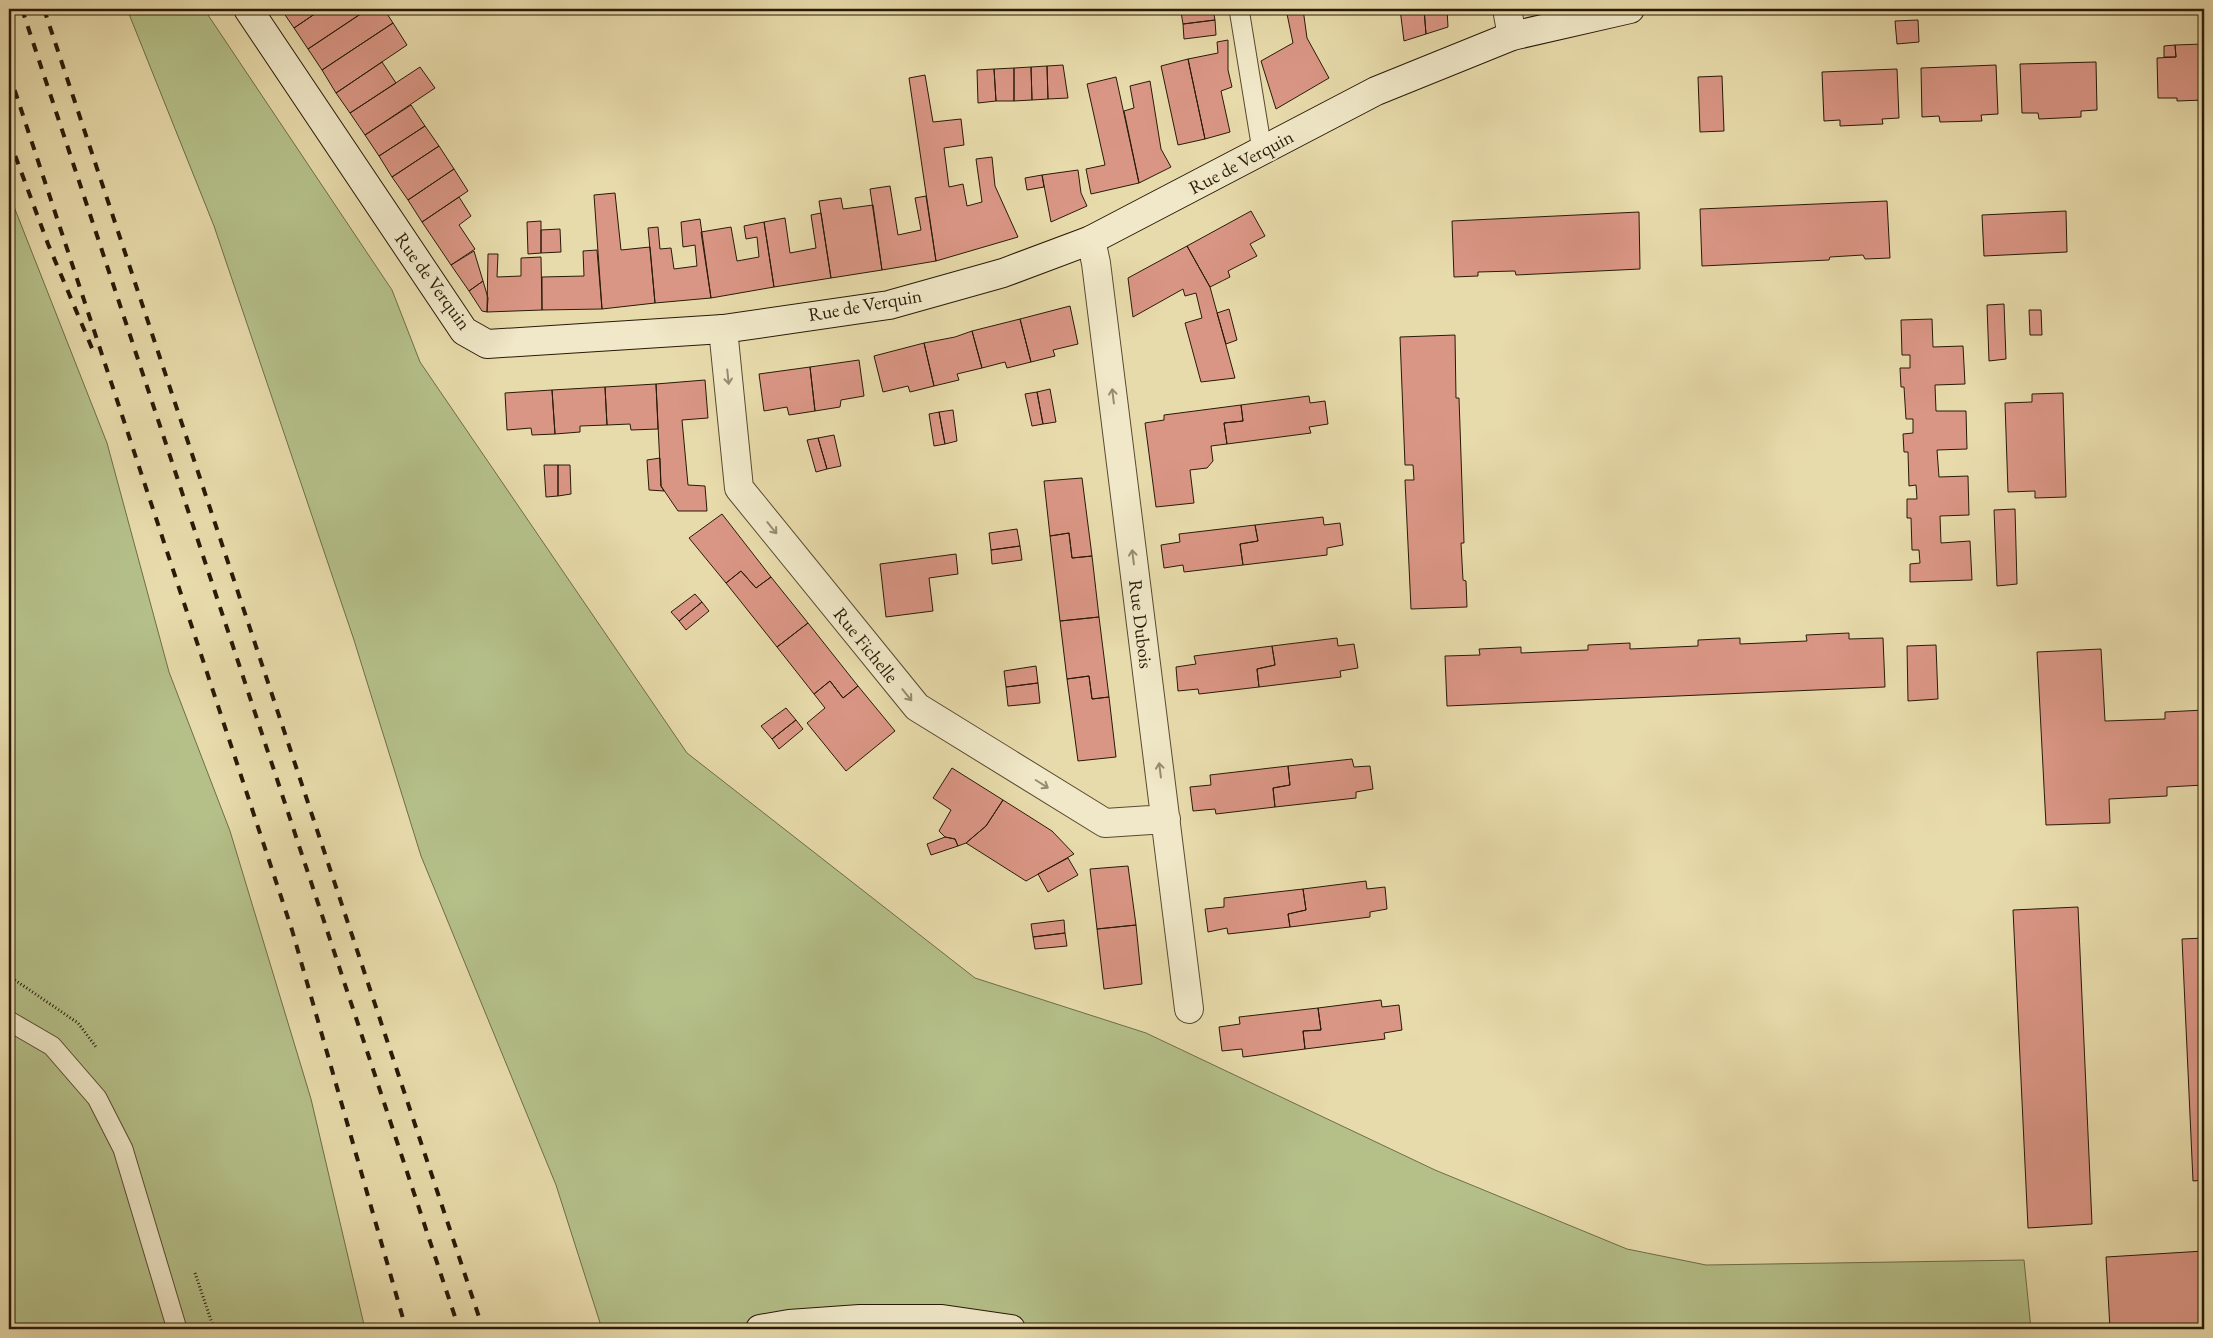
<svg xmlns="http://www.w3.org/2000/svg" width="2213" height="1338" font-family="'EB Garamond',serif">
	<rect width="100%" height="100%" fill="#e8dbab"/>
	<filter id="stains"><feTurbulence type="fractalNoise" baseFrequency=".004" numOctaves="4"/><feColorMatrix values="0 0 0 0 .2 0 0 0 0 .09 0 0 0 0 .02 0 0 0 .5 -.17"/></filter>
	<radialGradient id="worn" r=".72"><stop offset=".6" stop-color="#630" stop-opacity="0"/><stop offset="1" stop-color="#630" stop-opacity=".3"/></radialGradient>
	<path fill="#b5c089" stroke="#6e6d48" d="M 127,9 L 204,9 L 392,290 L 420,362 L 687,753 L 975,978 L 1146,1033 L 1435,1170 L 1627,1249 L 1706,1265 L 2024,1260 L 2031,1329 L 602,1329 L 556,1185 L 421,856 L 354,640 L 214,226 Z
		M 9,194 L 107,443 L 169,672 L 230,831 L 311,1099 L 365,1329 L 9,1329 Z"/>
	<path fill="#da9685" stroke="#281a07" d="M 281,9 L 322,9 L 294,28 Z
		M 322,9 L 368,9 L 308,49 L 294,28 Z
		M 368,9 L 384,9 L 393,23 L 322,70 L 308,49 Z
		M 1200,9 L 1213,9 L 1215,20 L 1183,24 L 1181,12 Z
		M 1286,9 L 1303,9 L 1307,38 L 1329,78 L 1276,109 L 1261,61 L 1293,43 Z
		M 1400,9 L 1424,9 L 1426,34 L 1404,41 Z
		M 1424,9 L 1447,9 L 1448,27 L 1426,34 Z
		M 1215,20 L 1216,35 L 1184,39 L 1183,24 Z
		M 1918,20 L 1919,42 L 1897,44 L 1895,21 Z
		M 393,23 L 407,45 L 336,93 L 322,70 Z
		M 1228,40 L 1228,70 L 1232,87 L 1221,91 L 1230,132 L 1205,139 L 1188,59 L 1218,53 L 1217,42 Z
		M 2203,44 L 2204,100 L 2177,101 L 2177,98 L 2158,98 L 2157,58 L 2176,57 L 2175,45 Z
		M 2175,45 L 2176,57 L 2164,57 L 2164,46 Z
		M 1188,59 L 1205,139 L 1178,145 L 1161,66 Z
		M 382,62 L 396,83 L 350,113 L 336,93 Z
		M 2096,62 L 2097,110 L 2081,111 L 2081,117 L 2039,119 L 2038,113 L 2022,113 L 2020,64 Z
		M 1063,65 L 1068,98 L 1048,99 L 1047,66 Z
		M 1996,65 L 1998,114 L 1981,115 L 1982,121 L 1940,122 L 1939,116 L 1922,117 L 1921,68 Z
		M 1047,66 L 1048,99 L 1032,100 L 1031,67 Z
		M 420,67 L 435,88 L 365,135 L 350,113 Z
		M 1031,67 L 1032,100 L 1014,101 L 1014,68 Z
		M 1014,68 L 1014,101 L 996,101 L 994,69 Z
		M 994,69 L 996,101 L 978,103 L 977,70 Z
		M 1897,69 L 1899,118 L 1882,119 L 1883,124 L 1840,126 L 1840,120 L 1824,121 L 1822,72 Z
		M 925,75 L 933,122 L 961,119 L 964,145 L 944,148 L 949,187 L 963,184 L 967,206 L 982,202 L 976,159 L 992,157 L 995,186 L 1018,237 L 936,261 L 909,78 Z
		M 1722,76 L 1724,131 L 1700,132 L 1698,77 Z
		M 1116,77 L 1139,183 L 1091,194 L 1086,169 L 1105,165 L 1087,84 Z
		M 1150,81 L 1161,149 L 1171,167 L 1139,183 L 1124,111 L 1134,108 L 1130,86 Z
		M 411,105 L 425,126 L 379,156 L 365,135 Z
		M 425,126 L 439,146 L 392,177 L 379,156 Z
		M 439,146 L 454,169 L 408,200 L 392,177 Z
		M 454,169 L 468,191 L 422,222 L 408,200 Z
		M 1078,170 L 1081,193 L 1087,206 L 1051,222 L 1042,175 Z
		M 1042,175 L 1044,187 L 1027,190 L 1025,178 Z
		M 890,186 L 898,235 L 921,230 L 915,198 L 926,196 L 936,261 L 882,270 L 870,189 Z
		M 615,193 L 621,250 L 650,247 L 655,303 L 602,309 L 594,195 Z
		M 459,197 L 471,216 L 459,225 L 475,249 L 451,265 L 422,222 Z
		M 841,198 L 843,209 L 873,205 L 882,270 L 831,278 L 819,201 Z
		M 1887,201 L 1890,258 L 1865,259 L 1863,255 L 1830,257 L 1829,260 L 1702,266 L 1700,209 Z
		M 1251,211 L 1265,236 L 1250,244 L 1257,256 L 1228,271 L 1230,277 L 1210,287 L 1187,246 Z
		M 2066,211 L 2067,252 L 1984,256 L 1982,215 Z
		M 1639,212 L 1640,269 L 1516,275 L 1515,271 L 1478,272 L 1478,276 L 1454,277 L 1452,221 Z
		M 821,213 L 831,278 L 774,287 L 764,222 L 785,218 L 790,253 L 816,248 L 811,215 Z
		M 700,219 L 711,298 L 655,303 L 648,228 L 658,227 L 660,249 L 671,248 L 674,269 L 697,266 L 695,245 L 683,247 L 681,222 Z
		M 541,221 L 541,253 L 528,254 L 527,222 Z
		M 764,222 L 774,287 L 711,298 L 701,232 L 731,227 L 737,261 L 759,257 L 757,237 L 746,239 L 744,226 Z
		M 560,229 L 561,252 L 541,253 L 541,230 Z
		M 1187,246 L 1210,287 L 1235,378 L 1201,382 L 1185,323 L 1202,318 L 1196,293 L 1185,296 L 1183,289 L 1133,317 L 1128,278 Z
		M 597,250 L 602,309 L 542,310 L 542,277 L 584,276 L 583,251 Z
		M 474,251 L 483,281 L 469,291 L 451,265 Z
		M 488,254 L 498,254 L 497,277 L 521,276 L 521,258 L 541,257 L 542,310 L 487,312 Z
		M 483,281 L 488,298 L 487,312 L 482,311 L 469,291 Z
		M 2004,304 L 2006,359 L 1989,361 L 1987,305 Z
		M 1070,306 L 1078,344 L 1053,350 L 1055,356 L 1031,362 L 1020,319 Z
		M 1229,309 L 1237,340 L 1226,344 L 1217,313 Z
		M 2029,310 L 2041,310 L 2042,335 L 2030,335 Z
		M 1020,319 L 1031,362 L 1007,368 L 1005,362 L 982,368 L 972,331 Z
		M 1932,319 L 1933,347 L 1963,346 L 1965,384 L 1935,385 L 1936,411 L 1966,411 L 1967,449 L 1937,450 L 1939,477 L 1968,476 L 1969,515 L 1940,516 L 1941,543 L 1970,541 L 1972,580 L 1910,582 L 1910,564 L 1920,563 L 1919,550 L 1912,550 L 1911,518 L 1907,518 L 1907,499 L 1917,499 L 1916,485 L 1909,486 L 1908,452 L 1904,452 L 1903,434 L 1913,433 L 1913,419 L 1906,419 L 1904,387 L 1901,387 L 1900,368 L 1910,368 L 1910,355 L 1902,355 L 1901,320 Z
		M 972,331 L 982,368 L 957,374 L 959,380 L 934,386 L 924,343 L 955,337 Z
		M 1455,335 L 1456,398 L 1459,398 L 1464,543 L 1461,543 L 1463,580 L 1466,581 L 1467,607 L 1411,609 L 1405,480 L 1414,480 L 1413,465 L 1405,465 L 1400,337 Z
		M 924,343 L 934,386 L 910,392 L 908,386 L 883,392 L 874,356 Z
		M 859,360 L 864,396 L 841,400 L 840,407 L 815,411 L 810,367 Z
		M 810,367 L 815,411 L 789,415 L 787,407 L 764,411 L 759,374 Z
		M 705,380 L 708,418 L 682,420 L 688,485 L 705,486 L 707,511 L 678,511 L 661,486 L 656,384 Z
		M 656,384 L 658,429 L 631,430 L 630,424 L 607,425 L 605,387 Z
		M 605,387 L 607,425 L 580,426 L 580,432 L 555,434 L 552,390 Z
		M 1050,389 L 1056,422 L 1043,424 L 1037,392 Z
		M 552,390 L 555,434 L 532,435 L 531,428 L 507,430 L 505,393 Z
		M 1037,392 L 1043,424 L 1032,426 L 1025,394 Z
		M 2063,393 L 2066,497 L 2035,498 L 2035,491 L 2008,492 L 2005,403 L 2032,402 L 2032,394 Z
		M 1309,396 L 1310,403 L 1325,401 L 1328,424 L 1309,427 L 1311,433 L 1227,444 L 1224,423 L 1243,421 L 1241,405 Z
		M 1241,405 L 1243,421 L 1224,423 L 1227,444 L 1211,446 L 1213,461 L 1207,468 L 1190,470 L 1194,503 L 1156,507 L 1145,423 L 1164,420 L 1164,415 Z
		M 953,410 L 957,441 L 945,444 L 939,412 Z
		M 939,412 L 945,444 L 934,446 L 929,414 Z
		M 834,435 L 841,466 L 827,469 L 818,438 Z
		M 818,438 L 827,469 L 816,472 L 807,440 Z
		M 660,458 L 661,486 L 664,491 L 649,490 L 647,460 Z
		M 544,465 L 558,465 L 558,496 L 546,497 Z
		M 558,465 L 570,465 L 571,494 L 558,496 Z
		M 1082,478 L 1092,556 L 1072,558 L 1069,533 L 1050,536 L 1044,481 Z
		M 2015,509 L 2017,584 L 1997,586 L 1994,510 Z
		M 722,514 L 771,577 L 756,588 L 741,571 L 726,583 L 689,538 Z
		M 1323,517 L 1324,525 L 1340,523 L 1343,545 L 1327,548 L 1327,555 L 1243,565 L 1240,544 L 1258,541 L 1255,525 Z
		M 1255,525 L 1258,541 L 1240,544 L 1243,565 L 1184,572 L 1183,565 L 1164,568 L 1161,545 L 1180,542 L 1179,534 Z
		M 1017,529 L 1020,546 L 991,550 L 989,533 Z
		M 1069,533 L 1072,558 L 1092,556 L 1099,617 L 1060,621 L 1050,536 Z
		M 1020,546 L 1022,560 L 992,564 L 991,550 Z
		M 956,554 L 958,574 L 929,578 L 933,611 L 886,617 L 880,564 Z
		M 741,571 L 756,588 L 771,577 L 808,623 L 777,647 L 726,583 Z
		M 695,594 L 702,602 L 679,621 L 671,612 Z
		M 702,602 L 709,611 L 686,630 L 679,621 Z
		M 1099,617 L 1109,697 L 1092,699 L 1089,676 L 1067,679 L 1060,621 Z
		M 808,623 L 858,686 L 843,698 L 830,681 L 814,694 L 777,647 Z
		M 1849,633 L 1849,639 L 1883,638 L 1885,687 L 1447,706 L 1445,656 L 1480,655 L 1479,649 L 1521,647 L 1521,653 L 1588,650 L 1588,645 L 1630,643 L 1630,649 L 1698,646 L 1698,640 L 1740,638 L 1740,644 L 1807,641 L 1806,635 Z
		M 1337,638 L 1338,646 L 1354,644 L 1358,668 L 1340,671 L 1341,677 L 1259,687 L 1257,669 L 1275,665 L 1272,646 Z
		M 1936,645 L 1938,699 L 1908,701 L 1907,646 Z
		M 1272,646 L 1275,665 L 1257,669 L 1259,687 L 1199,694 L 1198,689 L 1178,691 L 1176,667 L 1196,664 L 1194,656 Z
		M 2101,649 L 2105,721 L 2165,719 L 2165,712 L 2204,710 L 2204,785 L 2167,787 L 2167,796 L 2109,799 L 2110,823 L 2046,825 L 2037,652 Z
		M 1036,666 L 1038,683 L 1006,687 L 1004,671 Z
		M 1089,676 L 1092,699 L 1109,697 L 1116,757 L 1078,761 L 1067,679 Z
		M 830,681 L 843,698 L 858,686 L 895,731 L 846,771 L 807,723 L 825,708 L 814,694 Z
		M 1038,683 L 1040,703 L 1008,706 L 1006,687 Z
		M 786,708 L 796,720 L 772,739 L 761,726 Z
		M 796,720 L 803,729 L 779,749 L 772,739 Z
		M 1352,759 L 1354,767 L 1370,766 L 1373,789 L 1356,792 L 1356,798 L 1275,807 L 1273,788 L 1290,785 L 1288,766 Z
		M 1288,766 L 1290,785 L 1273,788 L 1275,807 L 1216,814 L 1215,809 L 1193,811 L 1190,787 L 1211,785 L 1210,775 Z
		M 952,768 L 1003,800 L 986,826 L 966,843 L 958,846 L 955,839 L 945,837 L 939,831 L 951,810 L 933,798 Z
		M 1003,800 L 1052,831 L 1074,854 L 1026,881 L 966,843 L 986,826 Z
		M 945,837 L 955,839 L 958,846 L 931,855 L 927,844 Z
		M 1068,858 L 1078,875 L 1048,892 L 1038,874 Z
		M 1128,866 L 1136,925 L 1097,929 L 1090,869 Z
		M 1366,881 L 1367,889 L 1385,887 L 1387,909 L 1370,912 L 1370,917 L 1290,927 L 1288,914 L 1306,910 L 1303,889 Z
		M 1303,889 L 1306,910 L 1288,914 L 1290,927 L 1228,934 L 1227,928 L 1208,932 L 1205,909 L 1224,907 L 1224,898 Z
		M 2078,907 L 2092,1224 L 2028,1228 L 2013,910 Z
		M 1064,920 L 1065,933 L 1033,937 L 1031,924 Z
		M 1136,925 L 1142,984 L 1104,989 L 1097,929 Z
		M 1065,933 L 1067,946 L 1035,949 L 1033,937 Z
		M 2204,938 L 2204,1180 L 2193,1181 L 2182,939 Z
		M 1381,1000 L 1382,1007 L 1399,1005 L 1402,1030 L 1384,1033 L 1385,1039 L 1305,1049 L 1303,1031 L 1321,1030 L 1318,1008 Z
		M 1318,1008 L 1321,1030 L 1303,1031 L 1305,1049 L 1243,1057 L 1242,1049 L 1222,1051 L 1219,1027 L 1240,1024 L 1239,1017 Z
		M 2204,1251 L 2204,1329 L 2110,1329 L 2106,1257 Z"/>
	<g fill="none" stroke-linecap="round" stroke-linejoin="round">
		<g stroke="#584a30" stroke-width="21">
			<path id="lane" d="M 1239,9 L 1262,150
				M 9,1021 L 52,1046 L 97,1098 L 123,1149 L 177,1329"/>
		</g>
		<g stroke="#584a30" stroke-width="30">
			<path id="street" d="M 1507,9 L 1512,36
				M 1091,240 L 1096,263 L 1189,1009
				M 723,329 L 739,488 L 917,707 L 1105,823 L 1166,819"/>
		</g>
		<g stroke="#281a07" stroke-width="30">
			<path id="secondary" d="M 248,9 L 464,331 L 487,344 L 723,329 L 889,305 L 1003,273 L 1091,240 L 1376,91 L 1512,36 L 1630,9
				M 760,1329 L 789,1324 L 860,1319 L 942,1319 L 1011,1329"/>
		</g>
		<path stroke="#281a07" stroke-width="3" stroke-dasharray="1 2.5" stroke-linecap="butt" d="M 9,976 L 78,1023 L 96,1047
			M 195,1273 L 214,1329"/>
		<use href="#lane" stroke="#f0e8c8" stroke-width="19"/>
		<use href="#street" stroke="#f0e8c8" stroke-width="28"/>
		<use href="#secondary" stroke="#f0e8c8" stroke-width="28"/>
		<path stroke="#281a07" stroke-width="4" stroke-dasharray="9 9" stroke-linecap="butt" d="M 22,9 L 459,1329
			M 44,9 L 483,1329
			M 9,73 L 292,930 L 406,1329
			M 9,139 L 48,244 L 94,353"/>
	</g>
	<defs><path id="oneway-shaft" d="M-6 0H5M1.5-3L5.5 0L1.5 3" fill="none" stroke-width="1.6" stroke-linecap="round" stroke-linejoin="round" transform="scale(1.25)"/></defs>
	<g stroke="#968b71">
		<use href="#oneway-shaft" transform="translate(728 377) rotate(84)"/>
		<use href="#oneway-shaft" transform="translate(1113 396) rotate(-97)"/>
		<use href="#oneway-shaft" transform="translate(772 528) rotate(51)"/>
		<use href="#oneway-shaft" transform="translate(1133 557) rotate(-97)"/>
		<use href="#oneway-shaft" transform="translate(907 695) rotate(51)"/>
		<use href="#oneway-shaft" transform="translate(1160 770) rotate(-97)"/>
		<use href="#oneway-shaft" transform="translate(1042 784) rotate(32)"/>
	</g>
	<g text-anchor="middle" dominant-baseline="central" stroke-width="4.5" stroke-linejoin="round" paint-order="stroke">
		<g font-size="19" fill="#281a07" stroke="#f0e8c8">
			<text transform="translate(1241 162) rotate(-28)">Rue de Verquin</text>
			<text transform="translate(433 281) rotate(54)">Rue de Verquin</text>
			<text transform="translate(865 305) rotate(-10)">Rue de Verquin</text>
			<text transform="translate(1141 624) rotate(83)">Rue Dubois</text>
			<text transform="translate(866 645) rotate(51)">Rue Fichelle</text>
		</g>
	</g>
	<rect width="2213" height="1338" fill="none" stroke="#e8dbab" stroke-width="30"/>
	<rect x="10" y="10" width="2193" height="1318" fill="none" stroke="#281a07" stroke-width="2.5"/>
	<rect x="15" y="15" width="2183" height="1308" fill="none" stroke="#281a07"/>
	<rect width="100%" height="100%" filter="url(#stains)"/>
	<rect width="100%" height="100%" fill="url(#worn)"/>
</svg>
